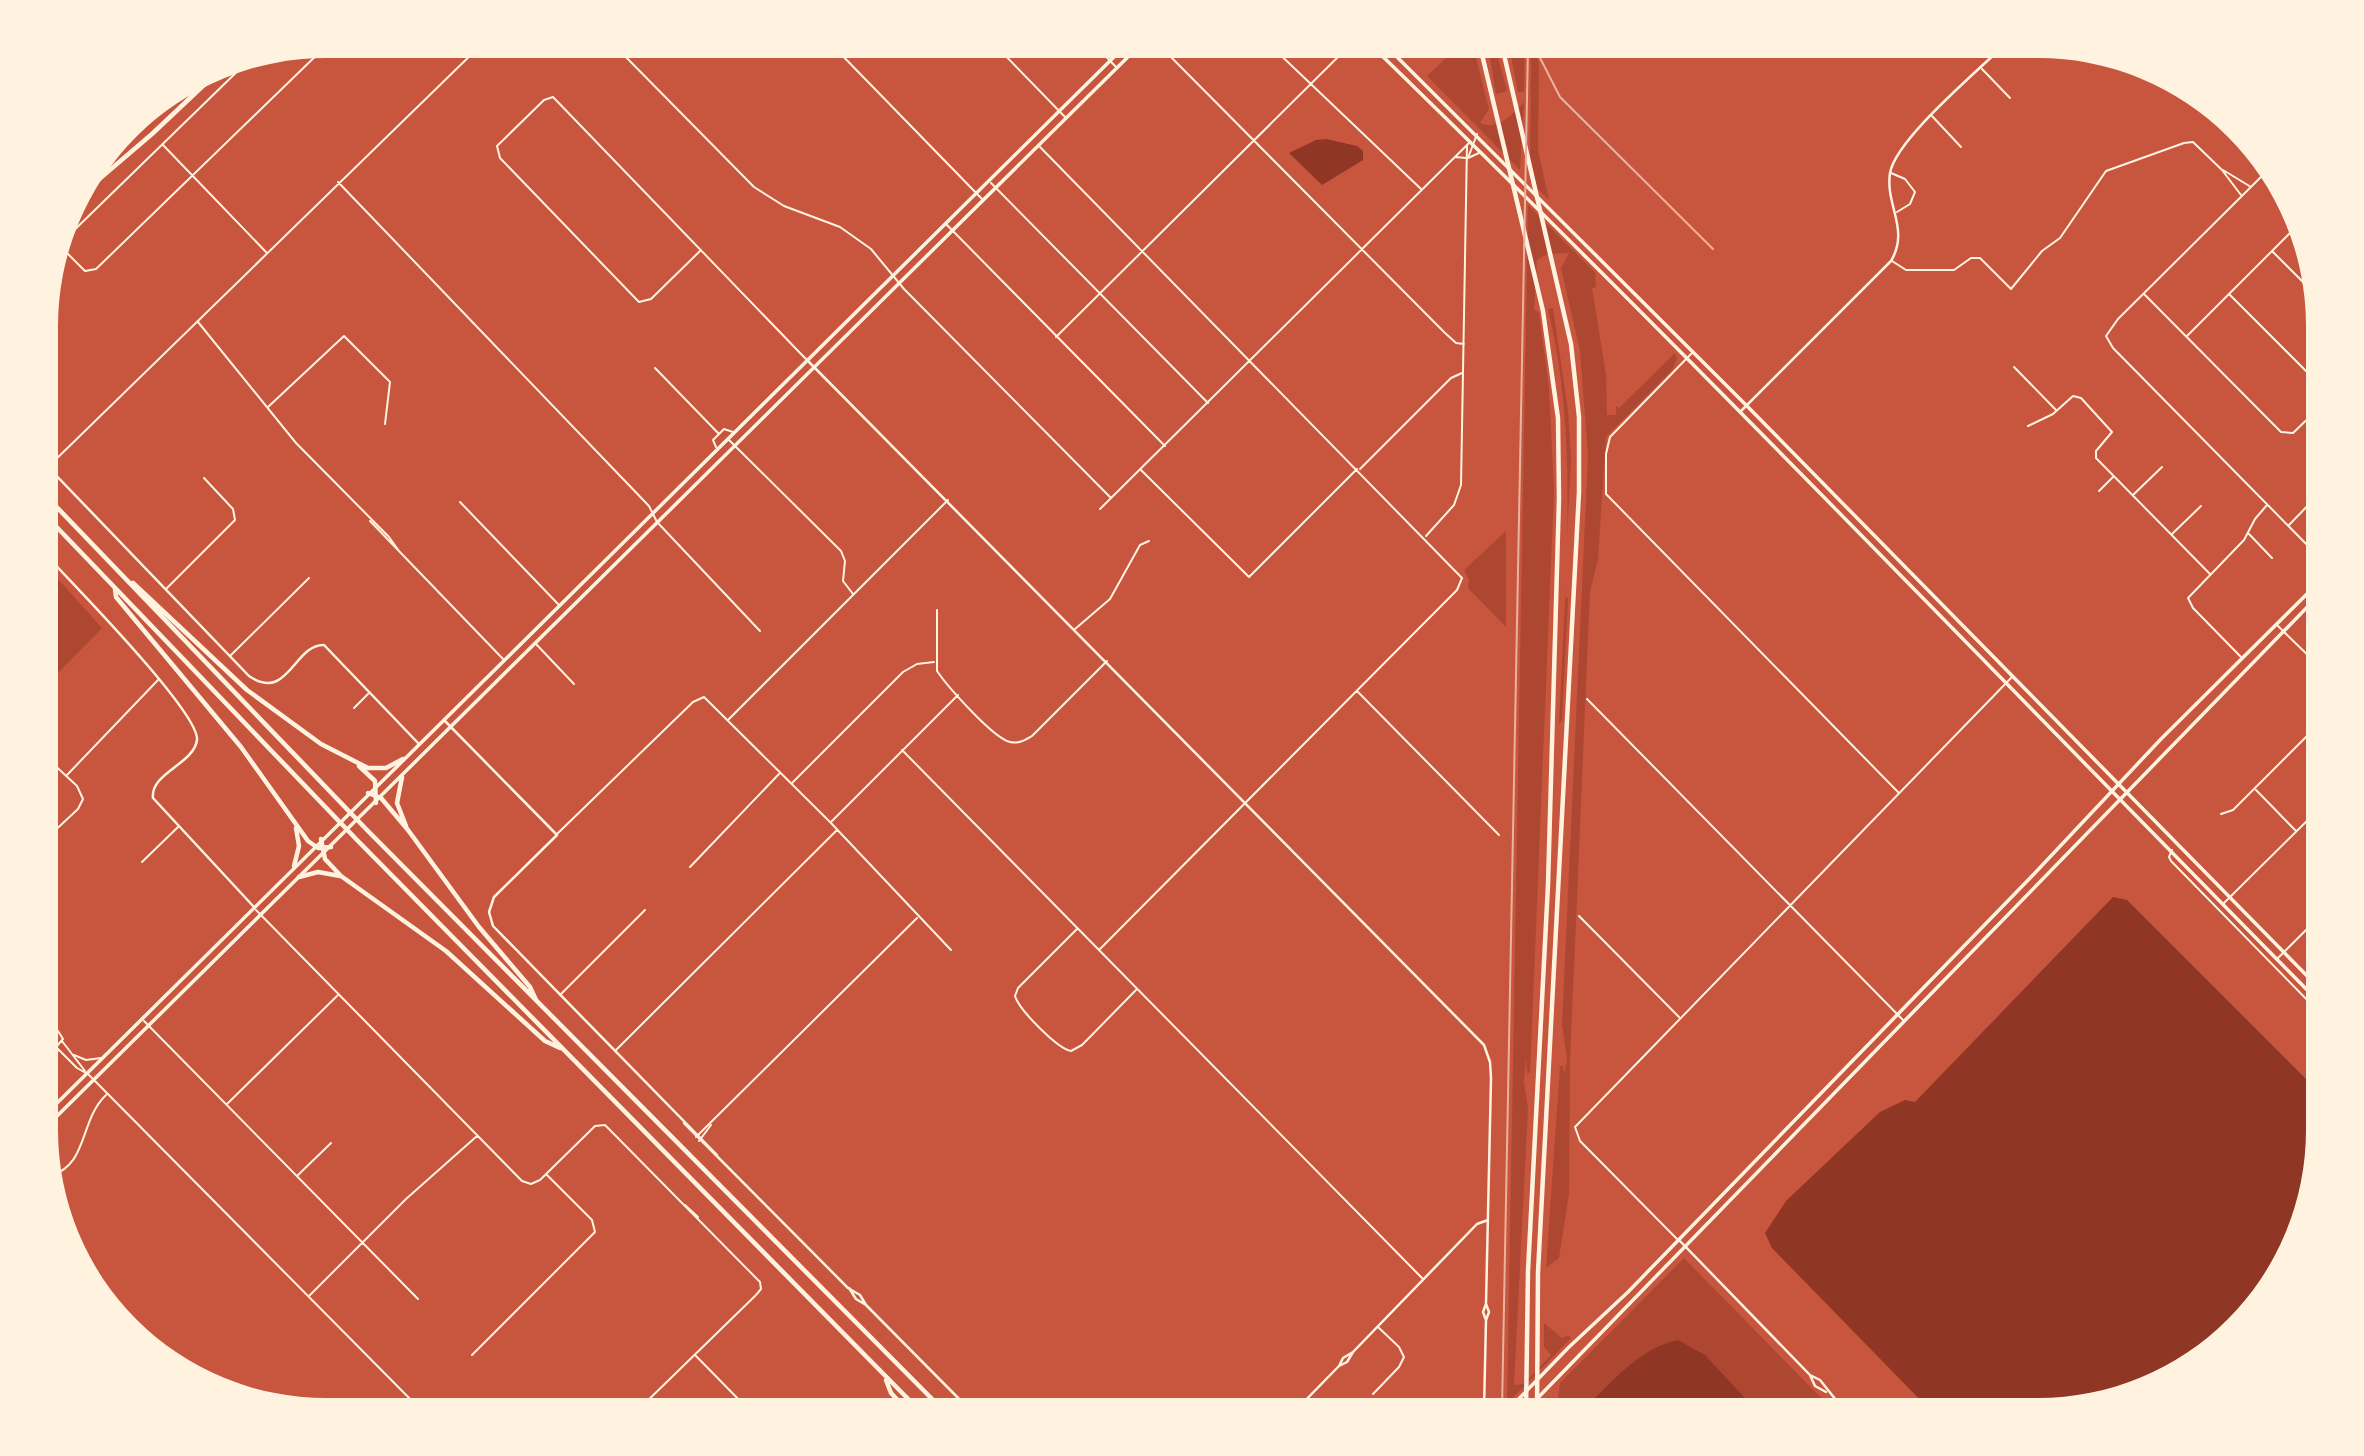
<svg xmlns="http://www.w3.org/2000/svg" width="2364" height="1456" font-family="'PT Sans',sans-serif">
	<rect width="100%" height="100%" fill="#c8553d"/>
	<path fill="#ae4732" d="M 1444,46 L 1473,46 L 1489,109 L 1480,123 C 1499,131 1513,114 1524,102 L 1520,170 L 1427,76 L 1446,58 Z
		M 1488,46 L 1495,46 L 1507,91 L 1496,94 Z
		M 1509,46 L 1525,46 L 1524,92 L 1518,92 Z
		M 1531,47 L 1539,62 L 1538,150 L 1549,200 L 1530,181 Z
		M 1528,205 L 1595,272 L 1596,287 L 1592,288 L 1606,375 L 1607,415 L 1616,415 L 1616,406 L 1619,408 L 1675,353 L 1677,358 L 1672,370 L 1606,437 L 1598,559 L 1590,592 L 1570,1061 L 1569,1194 L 1559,1258 L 1546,1268 L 1560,1066 L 1563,1066 L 1564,1074 L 1567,1059 L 1562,1025 L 1588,455 L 1580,351 L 1561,268 L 1569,253 L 1547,254 L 1537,260 L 1534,309 L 1539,313 L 1549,388 L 1554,491 L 1530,1073 L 1527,1073 L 1526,1057 L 1524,1082 L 1528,1108 L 1514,1385 L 1524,1384 L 1551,1355 L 1544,1347 L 1544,1323 L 1562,1338 L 1568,1335 L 1571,1338 L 1507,1404 Z
		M 1553,308 L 1568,411 L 1571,460 L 1567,536 C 1569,459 1566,383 1548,309 Z
		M 1506,531 L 1506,627 L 1468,588 L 1469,580 L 1464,570 Z
		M 48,568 L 102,628 L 48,683 Z
		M 1566,582 L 1565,598 L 1568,598 L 1562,720 L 1559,724 Z
		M 1684,1258 L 1833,1410 L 1557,1410 L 1560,1383 Z"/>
	<path fill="#8f3625" d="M 1326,139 L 1357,146 L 1363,151 L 1363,160 L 1322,185 L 1289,153 L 1316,140 Z
		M 2113,897 L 2127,900 L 2318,1091 L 2318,1148 L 2304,1220 L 2271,1286 L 2178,1373 L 2056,1410 L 1930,1410 L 1772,1248 L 1765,1233 L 1786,1201 L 1880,1112 L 1905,1100 L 1915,1102 Z
		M 1678,1340 L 1705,1355 L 1756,1410 L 1584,1410 C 1610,1383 1641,1347 1678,1340 Z"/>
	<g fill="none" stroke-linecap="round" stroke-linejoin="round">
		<path stroke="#fff3e0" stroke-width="2" d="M 615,46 L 754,187 L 784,206 L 840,227 L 871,249 L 904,289 L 1111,498
			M 833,46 L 982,199
			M 996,46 L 1066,118
			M 1096,46 L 1116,67
			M 1160,46 L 1444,332 L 1456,343 L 1464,344
			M 1271,46 L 1421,189
			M 2058,49 L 2059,50
			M 1982,69 L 2010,98
			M 1932,116 L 1961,147
			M 163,145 L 266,252
			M 1040,147 L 1462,578 L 1457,590 L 1099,950
			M 1455,157 L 1466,158
			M 1468,158 L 1477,134
			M 1468,158 L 1479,153
			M 2223,170 L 2251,187
			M 2267,171 L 2118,319 L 2106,336 L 2113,348 L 2318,556
			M 1891,173 L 1905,179 L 1915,192 L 1910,204 L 1897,212
			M 338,182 L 649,506 L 657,522 L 760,631
			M 991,183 L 1208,403
			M 946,224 L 1165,446
			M 63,241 L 248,61
			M 61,247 L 85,271 L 96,269 L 326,46
			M 701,250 L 651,299 L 639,302 L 500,158 L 497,146 L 544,100 L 553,97 L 802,355 L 806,359
			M 2272,251 L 2313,292
			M 1892,261 L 1906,270 L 1954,270 L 1971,258 L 1980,258 L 2011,289 L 2042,251 L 2060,238 L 2106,171 L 2184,143 L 2193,142 L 2222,170 L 2241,195
			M 2144,294 L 2281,432 L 2293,433 L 2318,409
			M 2230,295 L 2318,383
			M 198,322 L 296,443 L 389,537 L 399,551
			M 2187,336 L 2294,229
			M 1056,337 L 1349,46
			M 1692,353 L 1610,437 L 1606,454 L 1606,494 L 1898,792
			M 2014,367 L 2056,410
			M 655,368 L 719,434
			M 268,407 L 344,336 L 390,382 L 385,424
			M 2028,426 L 2053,414 L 2073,396 L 2081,398 L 2112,432 L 2096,451 L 2096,458 L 2210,574
			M 729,440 L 841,551 L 845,561 L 843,581 L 853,594
			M 716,447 L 713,440 L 724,429 L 733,432
			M 49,466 L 480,46
			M 1360,469 L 1451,378 L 1462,373
			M 1141,470 L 1249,577 L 1357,469
			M 2099,491 L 2113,477
			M 2133,495 L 2162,467
			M 460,502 L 559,605
			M 1100,509 L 1469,143
			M 370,521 L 504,660
			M 2289,525 L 2318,495
			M 2172,534 L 2201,506
			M 2249,534 L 2272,558
			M 1426,536 L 1454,505 L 1461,485 L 1467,145
			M 166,589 L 235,520 L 233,509 L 204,478
			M 937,610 L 937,671 C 948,687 993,738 1010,742 C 1019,744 1025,740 1032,736 L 1107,661
			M 2277,625 L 2318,665
			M 1075,629 L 1110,599 L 1140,545 L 1149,541
			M 536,644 L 574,684
			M 230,656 L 309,578
			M 2242,658 L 2193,608 L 2188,598 L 2244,540 L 2255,519 L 2267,505
			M 1357,691 L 1499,835
			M 1587,699 L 1903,1020
			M 354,708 L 368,694
			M 729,719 L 948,500
			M 902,750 L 1423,1279
			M 48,759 L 77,786 L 83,799 L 78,809 L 48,837
			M 67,775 L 158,680
			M 792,783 L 903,672 L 917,664 L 934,662
			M 2256,790 L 2296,831
			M 2221,814 L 2233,810 L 2318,725
			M 831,822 L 958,695
			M 557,834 L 693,702 L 704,697 L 830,822 L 951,950
			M 2172,850 L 2169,857 L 2171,861 L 2318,1011
			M 142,862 L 178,827
			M 690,867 L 779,774
			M 2224,903 L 2318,810
			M 256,910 L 522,1181 L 531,1184 L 540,1180 L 595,1126 L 605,1125 L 760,1282 L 761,1289 L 756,1295 L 638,1410
			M 1579,916 L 1679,1017
			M 1077,929 L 1018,988 L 1015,996 C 1019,1010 1058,1049 1071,1051 L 1082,1045 L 1136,990
			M 2278,958 L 2318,918
			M 560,995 L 645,910
			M 144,1021 L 418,1299
			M 48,1034 L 58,1031 L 63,1039 L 56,1047 L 48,1044
			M 62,1041 L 85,1071
			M 56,1047 L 77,1068 L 86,1073
			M 615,1051 L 837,830
			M 74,1055 L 86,1060 L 101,1058
			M 48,1056 L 59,1050
			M 89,1075 L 421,1410
			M 227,1104 L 338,995
			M 696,1137 L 917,918
			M 699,1141 L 711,1125
			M 51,1176 C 89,1163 79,1121 106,1095
			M 297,1176 L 331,1143
			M 685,1205 L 698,1217
			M 1678,1240 L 1580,1141 L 1575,1127 L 2012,677
			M 309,1296 L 406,1199 L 477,1136
			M 472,1355 L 595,1232 L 592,1220 L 547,1175
			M 696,1356 L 749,1410
			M 1373,1394 L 1399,1367 L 1404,1357 L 1399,1347 L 1378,1327
			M 862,1410 L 876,1401 L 892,1410"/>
		<path stroke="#fff3e0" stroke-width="2.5" d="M 808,361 L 1484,1045 L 1490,1062 L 1491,1078 L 1486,1304 L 1489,1312 L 1486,1320 L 1484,1410
			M 1741,411 L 1891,261 C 1910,229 1885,205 1890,173 C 1896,139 1977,72 2003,46
			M 48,467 L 249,676 C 288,703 294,644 324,645 L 419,744
			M 48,557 C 72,583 200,713 197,740 C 194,764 150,773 153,798 L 254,907
			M 444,720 L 557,835 L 494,897 L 489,912 L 493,926 L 717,1155
			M 684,1123 L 848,1288 L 860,1295 L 866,1305 L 970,1410
			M 1679,1240 L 1810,1375 L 1820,1380 L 1844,1410
			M 849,1288 L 856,1299 L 866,1305
			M 1486,1320 L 1483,1312 L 1486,1304
			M 1339,1366 L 1347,1362 L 1353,1352
			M 1810,1375 L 1815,1386 L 1826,1392
			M 1296,1410 L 1339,1366 L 1343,1358 L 1353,1352 L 1477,1224 L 1488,1220"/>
		<path stroke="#fff3e0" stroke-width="3.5" d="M 1372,46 C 1693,358 2003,682 2318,1001
			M 1386,46 L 1747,406 L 2318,987
			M 48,1112 L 1125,46
			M 48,1125 L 1139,46
			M 1508,1410 L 1568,1348 L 1628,1292 L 2033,875 L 2161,739 L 2318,583
			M 1526,1410 L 2318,596"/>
		<path stroke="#fff3e0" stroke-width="4.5" d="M 1480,46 L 1543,311 L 1558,418 L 1559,498 L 1548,885 L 1528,1271 L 1526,1410
			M 1502,46 L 1571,344 L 1579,417 L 1579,492 L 1538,1272 L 1537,1410
			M 108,158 L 185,88
			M 77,198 L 152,134 L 224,66
			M 48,498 L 367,830 L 943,1410
			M 48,518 L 357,840 L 919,1410
			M 133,583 L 247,690 L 321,744 L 368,768 L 386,768 L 403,759
			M 115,589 L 116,597 L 241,747 L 308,841 L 318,848 L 331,847
			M 359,766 L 375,781 L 376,803
			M 402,777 L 397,803 L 406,826
			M 368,793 L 381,798 L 408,830 L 479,927 L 530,987 L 536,1000
			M 321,839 L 325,859 L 341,876 L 446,951 L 545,1041 L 560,1048
			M 294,866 L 299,846 L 296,828
			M 299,877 L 318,872 L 340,876
			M 886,1380 L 891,1393 L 907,1410
			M 939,1404 L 951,1410"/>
		<path stroke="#e9b49f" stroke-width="2" d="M 1534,46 L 1560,97 L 1713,249
			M 1502,1410 L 1528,46"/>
	</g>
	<path d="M0 0H2364V1456H0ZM326 58H2038A268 268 0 0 1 2306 326V1130A268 268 0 0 1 2038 1398H326A268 268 0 0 1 58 1130V326A268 268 0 0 1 326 58Z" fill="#fff3e0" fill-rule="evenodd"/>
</svg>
